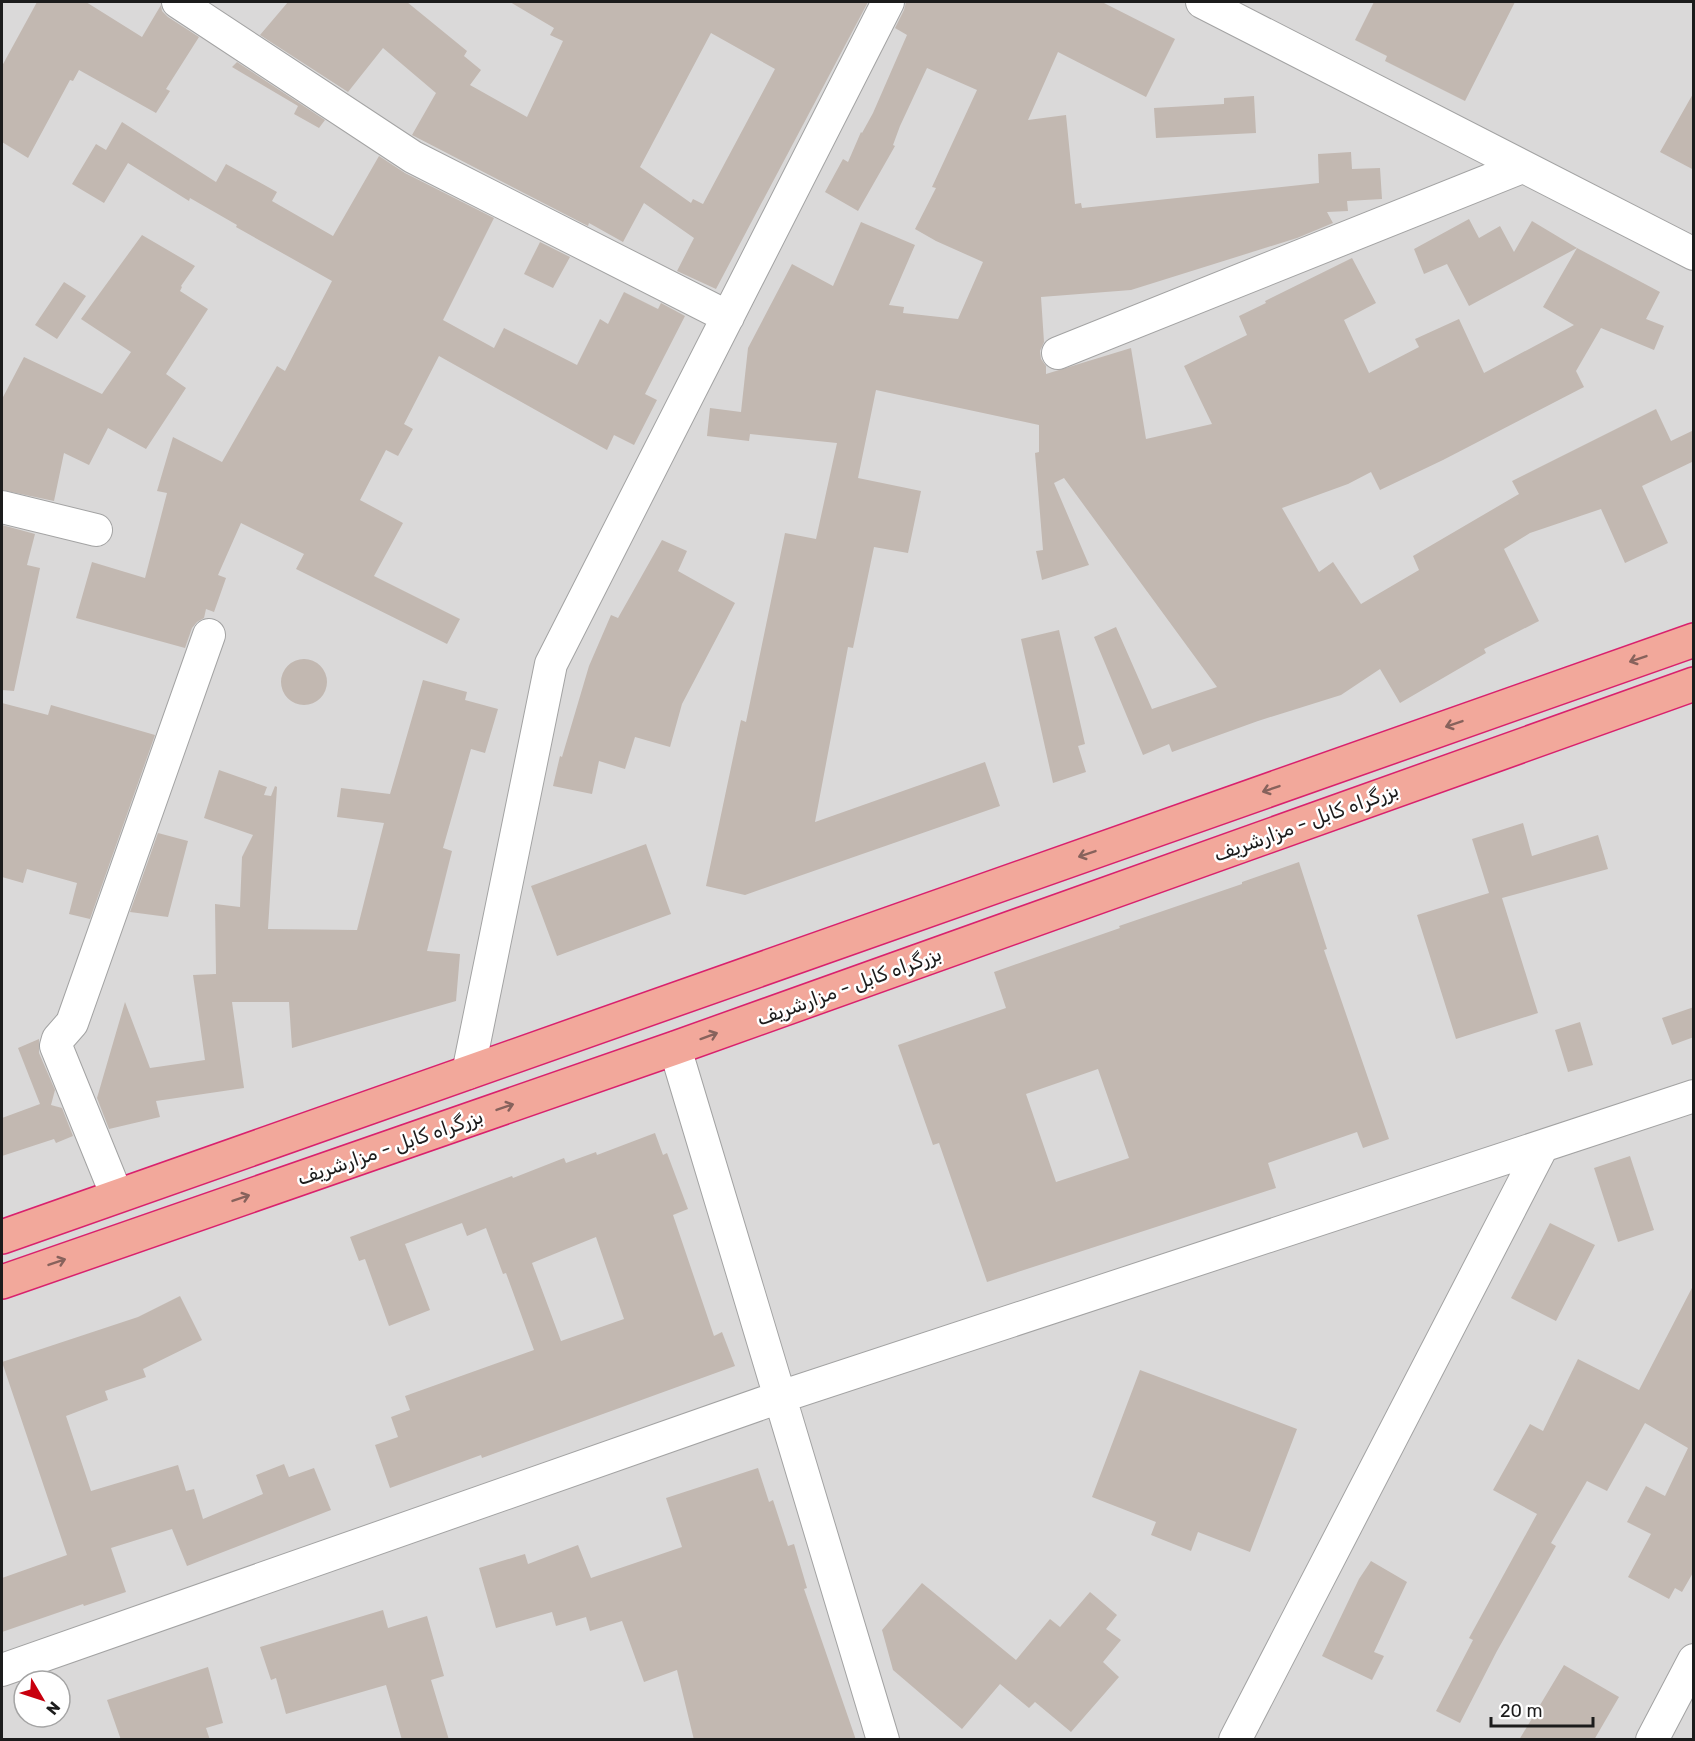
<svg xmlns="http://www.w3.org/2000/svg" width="1695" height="1741" font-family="Rubik,'Noto Naskh Arabic',sans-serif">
	<rect width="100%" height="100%" fill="#eee9e1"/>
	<path fill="#dad9d9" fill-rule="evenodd" d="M 2,2 L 1693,2 L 1693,1739 L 2,1740 ZM 24,1681 L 60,1681 L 60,1717 L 24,1717 Z"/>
	<path fill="#c2b8b1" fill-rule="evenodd" d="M 37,2 L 86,2 L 142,37 L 161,5 L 162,11 L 168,17 L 199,37 L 166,89 L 170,91 L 156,113 L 79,70 L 73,81 L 70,80 L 28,158 L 2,142 L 2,66 Z
		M 288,2 L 407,2 L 467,51 L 464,56 L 481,70 L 470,85 L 527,117 L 563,41 L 550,35 L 554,28 L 510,2 L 868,2 L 716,289 L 677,271 L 694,238 L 644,203 L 623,242 L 589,223 L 588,226 L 412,135 L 436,93 L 383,48 L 348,92 L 260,35 ZM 711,33 L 775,69 L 703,204 L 693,199 L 691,203 L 640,167 Z
		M 906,2 L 1102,2 L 1175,39 L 1146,97 L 1058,52 L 1028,120 L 1066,115 L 1075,204 L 1081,203 L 1082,208 L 1319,183 L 1318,154 L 1351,152 L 1352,169 L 1380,168 L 1382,199 L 1347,201 L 1348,211 L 1327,212 L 1333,223 L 1297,238 L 1131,290 L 1041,297 L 1044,342 L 1040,351 L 1041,359 L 1046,366 L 1046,374 L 1131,348 L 1146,439 L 1212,424 L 1184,366 L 1247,335 L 1239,316 L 1266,303 L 1265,301 L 1352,258 L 1376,303 L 1344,320 L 1369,373 L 1419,347 L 1415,339 L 1459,319 L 1484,373 L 1574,325 L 1543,307 L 1577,248 L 1660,292 L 1646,319 L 1664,326 L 1654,350 L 1601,328 L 1576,371 L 1584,387 L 1443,460 L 1380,490 L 1371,472 L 1348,484 L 1282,508 L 1319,572 L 1333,562 L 1361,604 L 1419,570 L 1413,556 L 1519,494 L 1512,481 L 1656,409 L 1671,441 L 1694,430 L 1694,461 L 1642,486 L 1668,543 L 1625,563 L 1601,509 L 1530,533 L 1504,549 L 1539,621 L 1484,649 L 1486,653 L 1400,703 L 1380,669 L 1341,695 L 1258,721 L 1172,752 L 1169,744 L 1143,755 L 1094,637 L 1116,627 L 1152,709 L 1217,687 L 1064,478 L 1054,483 L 1089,565 L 1042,580 L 1036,551 L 1043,550 L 1035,453 L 1039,452 L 1039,425 L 876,390 L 858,478 L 921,491 L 908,553 L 874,547 L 853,648 L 848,647 L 815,822 L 985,762 L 1000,806 L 745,895 L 706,886 L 741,720 L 746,722 L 785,533 L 816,539 L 837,443 L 750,434 L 749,441 L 707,436 L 710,408 L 741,412 L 748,348 L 792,264 L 833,286 L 861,222 L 915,245 L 889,305 L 904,307 L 903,313 L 958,319 L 983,262 L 936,241 L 915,229 L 936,188 L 932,187 L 977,90 L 927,68 L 900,126 L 893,145 L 895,146 L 858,211 L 825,192 L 843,159 L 848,162 L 861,132 L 862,133 L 873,113 L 907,35 L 895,28 L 904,10 Z
		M 1374,2 L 1515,2 L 1465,101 L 1385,61 L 1387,56 L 1355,40 Z
		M 237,62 L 325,120 L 319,128 L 294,114 L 298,106 L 232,67 Z
		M 1694,92 L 1694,170 L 1660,152 Z
		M 1254,96 L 1256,133 L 1156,138 L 1154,108 L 1224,104 L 1224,98 Z
		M 122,122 L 216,182 L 226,164 L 277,192 L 272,201 L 333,236 L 379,156 L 405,173 L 494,218 L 443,320 L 494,348 L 504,328 L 577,365 L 600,319 L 608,324 L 624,292 L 658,309 L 661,303 L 685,316 L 645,394 L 657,400 L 634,445 L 614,435 L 607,450 L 439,356 L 404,424 L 413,429 L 398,456 L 386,450 L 360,500 L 403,523 L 374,576 L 460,619 L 447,644 L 296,569 L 304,554 L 241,523 L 218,575 L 226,578 L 214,612 L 206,609 L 204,618 L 197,622 L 192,628 L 185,648 L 76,618 L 92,562 L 145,578 L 167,493 L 157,491 L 173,437 L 222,462 L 277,366 L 285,371 L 332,281 L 236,227 L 237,225 L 190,198 L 189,201 L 128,163 L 104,203 L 72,184 L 96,144 L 106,150 Z
		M 1469,219 L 1479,238 L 1500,226 L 1514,252 L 1532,221 L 1577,248 L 1469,306 L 1447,264 L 1424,274 L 1414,249 Z
		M 142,235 L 195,266 L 181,286 L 182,287 L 180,291 L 208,309 L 166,374 L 186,388 L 146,449 L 108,428 L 89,465 L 64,453 L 54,501 L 2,490 L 2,399 L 24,357 L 102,394 L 131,352 L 81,319 Z
		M 540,242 L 570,257 L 553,288 L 524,274 Z
		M 64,282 L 86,296 L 57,339 L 35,325 Z
		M 2,525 L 35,534 L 27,565 L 40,568 L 14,691 L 2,690 Z
		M 662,540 L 687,551 L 678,571 L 735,603 L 682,704 L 670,747 L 635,737 L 625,769 L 599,761 L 592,794 L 553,786 L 560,756 L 562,757 L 589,666 L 611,615 L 618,618 Z
		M 1059,630 L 1085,744 L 1078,746 L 1086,772 L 1053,783 L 1021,639 Z
		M281 682a23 23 0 1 1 46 0a23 23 0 1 1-46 0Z
		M 423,680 L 467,692 L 465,700 L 498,709 L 485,753 L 471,749 L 443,848 L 452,851 L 427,951 L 460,954 L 456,1001 L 292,1048 L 289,1002 L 232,1002 L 244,1088 L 156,1101 L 160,1117 L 109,1129 L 97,1098 L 125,1002 L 150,1068 L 205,1060 L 193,975 L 216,974 L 215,904 L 240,907 L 242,857 L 253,835 L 204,818 L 219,770 L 267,787 L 264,795 L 271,796 L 275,786 L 277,787 L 268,929 L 357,930 L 384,823 L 337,817 L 341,788 L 390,794 Z
		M 2,703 L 48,715 L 51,705 L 155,735 L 90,919 L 69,914 L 77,883 L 27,869 L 23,883 L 2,877 Z
		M 1523,823 L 1532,856 L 1598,835 L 1608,869 L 1502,898 L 1538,1013 L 1456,1039 L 1417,915 L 1489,893 L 1472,839 Z
		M 158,833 L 188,841 L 168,917 L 130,912 Z
		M 646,844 L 671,914 L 557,956 L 531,886 Z
		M 1299,862 L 1327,949 L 1324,950 L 1389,1139 L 1363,1148 L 1357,1132 L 1268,1163 L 1276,1188 L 987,1282 L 939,1143 L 933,1145 L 898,1045 L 1006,1008 L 994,972 L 1120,928 L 1119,926 L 1242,884 L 1242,882 ZM 1098,1069 L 1129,1158 L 1056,1182 L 1026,1094 Z
		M 1694,1007 L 1694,1037 L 1672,1045 L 1662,1018 Z
		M 1580,1022 L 1593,1065 L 1568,1072 L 1555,1030 Z
		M 39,1039 L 39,1053 L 55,1090 L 51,1105 L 62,1108 L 73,1136 L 56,1143 L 54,1139 L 2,1156 L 2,1118 L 40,1104 L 18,1048 Z
		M 655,1133 L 663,1155 L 667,1153 L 688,1209 L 673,1215 L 714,1336 L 722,1332 L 735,1366 L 482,1458 L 481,1455 L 390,1488 L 375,1445 L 398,1437 L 391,1417 L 410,1410 L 405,1396 L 534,1350 L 506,1273 L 503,1274 L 486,1228 L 467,1236 L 462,1223 L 405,1244 L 430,1310 L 389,1326 L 365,1259 L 359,1261 L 350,1237 L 512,1176 L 513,1178 L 564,1158 L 566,1163 L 596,1152 L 597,1155 ZM 596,1237 L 624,1319 L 561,1341 L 532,1263 Z
		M 1630,1156 L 1654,1230 L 1618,1242 L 1594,1168 Z
		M 1550,1223 L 1595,1245 L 1556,1321 L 1511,1298 Z
		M 1694,1284 L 1694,1571 L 1682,1592 L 1675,1588 L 1669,1599 L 1628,1577 L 1651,1534 L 1627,1522 L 1646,1486 L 1665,1496 L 1688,1448 L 1645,1423 L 1607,1491 L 1587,1481 L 1551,1543 L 1556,1546 L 1497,1651 L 1460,1723 L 1436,1711 L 1473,1640 L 1469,1638 L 1537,1514 L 1493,1490 L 1530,1424 L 1543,1431 L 1578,1359 L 1639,1390 Z
		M 180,1296 L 202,1340 L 143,1369 L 146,1377 L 105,1391 L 108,1400 L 66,1416 L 91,1491 L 178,1465 L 186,1491 L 194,1489 L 203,1519 L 263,1494 L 256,1475 L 284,1464 L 289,1477 L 314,1468 L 331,1510 L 187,1566 L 172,1529 L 111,1548 L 126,1592 L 84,1606 L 83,1604 L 2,1632 L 2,1578 L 67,1555 L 2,1362 L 138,1317 Z
		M 1140,1370 L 1297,1429 L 1250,1552 L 1198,1532 L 1191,1551 L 1151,1535 L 1156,1522 L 1092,1497 Z
		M 758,1468 L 769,1502 L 773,1500 L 788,1546 L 794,1544 L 807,1588 L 804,1589 L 856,1740 L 694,1740 L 677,1670 L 644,1682 L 622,1621 L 590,1631 L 586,1617 L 556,1626 L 552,1612 L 496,1628 L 479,1568 L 525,1554 L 528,1564 L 578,1545 L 591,1578 L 682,1547 L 666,1498 Z
		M 1371,1561 L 1407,1582 L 1374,1652 L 1384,1656 L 1372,1680 L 1322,1656 L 1359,1579 Z
		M 922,1583 L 1016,1660 L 1050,1619 L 1060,1627 L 1090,1592 L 1117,1615 L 1106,1629 L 1121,1640 L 1103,1662 L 1119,1677 L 1071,1732 L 1035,1702 L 1029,1708 L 1000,1684 L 962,1729 L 893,1670 L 882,1630 Z
		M 383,1610 L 388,1628 L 427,1616 L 444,1676 L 431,1680 L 449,1740 L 402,1740 L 386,1685 L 286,1714 L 276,1678 L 271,1680 L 260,1647 Z
		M 1564,1665 L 1619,1697 L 1594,1740 L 1519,1740 Z
		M 208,1667 L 223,1723 L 206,1728 L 210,1740 L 121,1740 L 107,1700 Z"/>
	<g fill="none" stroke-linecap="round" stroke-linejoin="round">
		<g stroke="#a3a3a3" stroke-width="34">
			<path id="minor" d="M 178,2 L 413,157 L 728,317
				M 1202,2 L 1694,254
				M 1058,353 L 1522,167
				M 2,507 L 96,530
				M 675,1048 L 883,1740
				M 468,1073 L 551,664 L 888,2
				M 117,1196 L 56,1046 L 58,1039 L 72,1023 L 209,635
				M 2,1670 L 780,1397 L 1694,1096
				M 1235,1740 L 1542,1147
				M 1652,1740 L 1694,1660"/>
		</g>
		<g stroke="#d9216d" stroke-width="36">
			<path id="trunk" d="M 2,1237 L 1694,640
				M 2,1282 L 675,1048 L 1694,684"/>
		</g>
		<use href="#minor" stroke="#fff" stroke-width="32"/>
		<use href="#trunk" stroke="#f2a89b" stroke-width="33"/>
	</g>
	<defs><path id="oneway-shaft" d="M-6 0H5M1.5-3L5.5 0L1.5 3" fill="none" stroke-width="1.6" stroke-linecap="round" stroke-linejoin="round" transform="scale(1.5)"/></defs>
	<g stroke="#87625c">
		<use href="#oneway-shaft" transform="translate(1638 659) rotate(161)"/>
		<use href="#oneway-shaft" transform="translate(1454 724) rotate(161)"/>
		<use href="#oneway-shaft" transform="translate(1271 789) rotate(161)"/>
		<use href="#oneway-shaft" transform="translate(1087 854) rotate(161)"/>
		<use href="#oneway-shaft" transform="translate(709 1036) rotate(-20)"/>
		<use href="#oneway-shaft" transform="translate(505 1107) rotate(-19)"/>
		<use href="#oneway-shaft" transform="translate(241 1198) rotate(-19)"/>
		<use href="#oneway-shaft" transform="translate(57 1262) rotate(-19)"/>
	</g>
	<g text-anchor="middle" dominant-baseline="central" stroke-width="5" stroke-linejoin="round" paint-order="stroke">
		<g font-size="20" fill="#1c1c1c" stroke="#fff">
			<text transform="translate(1306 822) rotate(-20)">بزرگراه کابل - مزارشریف</text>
			<text transform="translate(849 986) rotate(-20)">بزرگراه کابل - مزارشریف</text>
			<text transform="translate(390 1147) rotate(-19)">بزرگراه کابل - مزارشریف</text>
		</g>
	</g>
	<rect width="1695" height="1741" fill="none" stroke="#1c1c1c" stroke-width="6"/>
	<g transform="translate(42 1699) rotate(129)"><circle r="28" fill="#ffffff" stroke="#a4a4a4" stroke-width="1.5"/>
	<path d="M0-4.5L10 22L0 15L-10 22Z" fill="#c8000e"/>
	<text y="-9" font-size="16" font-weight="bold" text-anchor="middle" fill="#1c1c1c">N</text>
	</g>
	<path d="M1491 1717v9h102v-9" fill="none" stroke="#1c1c1c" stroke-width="3"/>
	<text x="1500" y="1717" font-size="18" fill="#1c1c1c" stroke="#ffffff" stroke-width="4.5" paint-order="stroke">20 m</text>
</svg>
